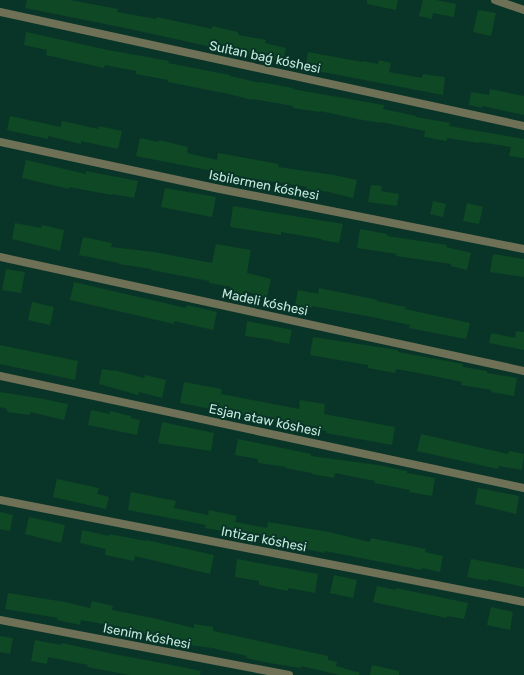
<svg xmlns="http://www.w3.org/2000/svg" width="524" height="675" font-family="Rubik,sans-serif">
	<rect width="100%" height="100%" fill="#093529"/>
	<path fill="#0f4824" d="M 27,0 L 70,0 L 118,9 L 117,12 L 156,19 L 157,17 L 212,29 L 212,26 L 238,32 L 238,35 L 266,40 L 265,43 L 286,48 L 283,62 L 262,58 L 125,28 L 25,8 Z
		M 367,0 L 398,0 L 396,10 L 367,4 Z
		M 423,0 L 436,0 L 456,4 L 454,17 L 433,13 L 432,19 L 419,16 Z
		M 478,10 L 496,13 L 491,36 L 473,32 Z
		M 26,32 L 108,50 L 169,61 L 168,63 L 230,75 L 230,76 L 260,83 L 260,82 L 293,88 L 292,89 L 384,105 L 383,109 L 416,116 L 416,117 L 450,123 L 449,126 L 524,139 L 524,158 L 509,156 L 511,147 L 479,142 L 479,143 L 447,138 L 447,141 L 424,137 L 425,131 L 381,122 L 381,123 L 357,119 L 320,111 L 320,112 L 293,108 L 293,106 L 252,99 L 252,100 L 229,94 L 168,82 L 168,80 L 136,74 L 136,71 L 105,65 L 104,68 L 46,55 L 47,50 L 24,45 Z
		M 308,52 L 362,62 L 362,61 L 378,64 L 379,60 L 391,63 L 389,72 L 422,78 L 423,74 L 445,77 L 443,95 L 328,73 L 305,70 Z
		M 490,89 L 524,96 L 524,115 L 482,106 L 482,108 L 469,105 L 471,92 L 489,95 Z
		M 10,116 L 61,127 L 62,121 L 98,129 L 99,126 L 122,131 L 118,149 L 81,141 L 81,144 L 48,136 L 48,139 L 7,130 Z
		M 140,138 L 159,142 L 159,140 L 188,147 L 187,153 L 217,160 L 218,153 L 279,164 L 278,167 L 334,175 L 357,180 L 353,198 L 329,192 L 306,189 L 307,187 L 243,177 L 136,156 Z
		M 26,160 L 86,174 L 86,171 L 138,181 L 134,198 L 112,194 L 112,195 L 69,187 L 69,189 L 22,178 Z
		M 371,185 L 382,186 L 381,191 L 399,194 L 397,206 L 368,202 Z
		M 165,188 L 216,197 L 212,217 L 161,207 Z
		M 433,201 L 446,204 L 443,217 L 430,214 Z
		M 467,203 L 483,207 L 479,224 L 463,221 Z
		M 233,206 L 343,224 L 339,243 L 322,240 L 322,239 L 281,232 L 281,235 L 230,227 Z
		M 15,223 L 41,228 L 42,225 L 64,230 L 60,251 L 12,239 Z
		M 360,229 L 387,234 L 387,236 L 447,245 L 446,247 L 471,253 L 467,270 L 451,266 L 451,264 L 396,256 L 397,254 L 357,248 Z
		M 83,237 L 112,243 L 111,247 L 154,252 L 212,263 L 216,244 L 251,250 L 247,273 L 271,279 L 267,297 L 244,291 L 243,297 L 229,294 L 231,287 L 209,283 L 209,281 L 151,270 L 151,269 L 119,264 L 119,263 L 79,255 Z
		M 493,254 L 524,259 L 524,277 L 490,272 Z
		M 6,269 L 25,272 L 21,293 L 2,290 Z
		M 74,282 L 186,308 L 187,305 L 217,312 L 213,330 L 174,321 L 174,324 L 70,300 Z
		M 319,288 L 378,300 L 377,301 L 406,307 L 405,309 L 470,323 L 466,339 L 409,328 L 410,325 L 372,317 L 312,306 L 312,308 L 295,305 L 298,290 L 318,294 Z
		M 32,302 L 54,307 L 50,325 L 28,320 Z
		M 247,321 L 292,330 L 289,344 L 273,341 L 273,340 L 245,336 Z
		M 516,331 L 524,332 L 524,350 L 489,343 L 491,333 L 515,338 Z
		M 313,337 L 398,350 L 398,352 L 463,364 L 463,367 L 487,371 L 487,373 L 517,378 L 514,396 L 491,392 L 492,390 L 461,385 L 462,382 L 424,374 L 396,369 L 395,373 L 368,368 L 368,365 L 310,355 Z
		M 0,345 L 78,361 L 75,380 L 0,364 Z
		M 102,369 L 114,371 L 114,370 L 144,378 L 145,375 L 166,380 L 162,398 L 139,392 L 138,395 L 99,384 Z
		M 184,382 L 222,389 L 221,394 L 299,409 L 300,400 L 325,404 L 324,414 L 395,427 L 392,445 L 326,433 L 326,431 L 180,403 Z
		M 0,392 L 38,398 L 68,404 L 64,420 L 30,412 L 30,415 L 7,412 L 7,409 L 0,407 Z
		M 91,410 L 110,414 L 110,411 L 131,416 L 131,418 L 140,420 L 137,435 L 88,425 Z
		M 162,422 L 214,433 L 211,451 L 158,443 Z
		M 421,434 L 508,454 L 509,451 L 524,454 L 522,470 L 499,466 L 498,469 L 417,451 Z
		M 238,439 L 311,454 L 311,456 L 378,465 L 407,471 L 407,473 L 435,478 L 432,496 L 409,492 L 410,490 L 374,483 L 375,481 L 335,473 L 334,478 L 312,474 L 312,473 L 285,468 L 286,467 L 258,463 L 258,459 L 235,455 Z
		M 57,479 L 99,488 L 97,494 L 109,497 L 106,509 L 53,497 Z
		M 478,488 L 519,496 L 516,514 L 475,504 Z
		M 131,492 L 176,501 L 174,508 L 208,515 L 209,510 L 237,516 L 235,522 L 267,528 L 268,522 L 329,532 L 370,542 L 371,538 L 426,549 L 425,552 L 443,556 L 440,572 L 422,568 L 422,570 L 325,551 L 325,553 L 295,547 L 296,545 L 265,540 L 266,538 L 205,528 L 206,525 L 128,510 Z
		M 0,512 L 13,515 L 10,531 L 0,529 Z
		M 29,517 L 65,525 L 61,543 L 25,534 Z
		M 82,530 L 109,536 L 109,534 L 146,541 L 146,540 L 214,555 L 210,574 L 135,556 L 134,561 L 105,555 L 106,549 L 80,543 Z
		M 237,559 L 318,574 L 315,593 L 288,588 L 288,591 L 259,585 L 259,581 L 235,577 Z
		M 471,559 L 524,569 L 524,587 L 488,579 L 488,581 L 467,577 Z
		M 334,575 L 357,580 L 353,598 L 330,593 Z
		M 377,586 L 396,590 L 396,588 L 468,603 L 464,619 L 447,616 L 447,618 L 428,614 L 373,602 Z
		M 8,593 L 65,602 L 90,608 L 92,601 L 113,606 L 112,610 L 153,618 L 194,628 L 194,624 L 213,627 L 213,631 L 328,656 L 328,660 L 337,662 L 336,666 L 360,673 L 359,675 L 340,675 L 301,666 L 301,668 L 269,663 L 246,658 L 247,656 L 212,648 L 180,644 L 162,638 L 124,631 L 124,628 L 81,620 L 80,625 L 57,620 L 58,618 L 5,609 Z
		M 491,607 L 513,612 L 510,630 L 487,625 Z
		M 0,636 L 13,638 L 10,654 L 0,652 Z
		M 35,640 L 61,645 L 61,643 L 119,655 L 172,665 L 201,671 L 200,675 L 129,675 L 87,667 L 88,665 L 48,657 L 47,664 L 31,661 Z
		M 372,665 L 399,671 L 399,675 L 370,675 Z"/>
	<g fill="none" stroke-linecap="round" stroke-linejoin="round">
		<path stroke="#6f7157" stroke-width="8" d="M 495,0 L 524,10
			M 0,12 L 524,126
			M 0,142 L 215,188 L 524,249
			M 0,257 L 524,371
			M 0,376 L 524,488
			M 0,500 L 524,602
			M 0,620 L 289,675"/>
	</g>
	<g text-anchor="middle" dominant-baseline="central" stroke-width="4" stroke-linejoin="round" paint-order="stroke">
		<g font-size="13" fill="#c6ebde" stroke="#093529">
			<text transform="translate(265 57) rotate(12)">Sultan baǵ kóshesi</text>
			<text transform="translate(264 185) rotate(11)">Isbilermen kóshesi</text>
			<text transform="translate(265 302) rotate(12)">Madeli kóshesi</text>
			<text transform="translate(265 420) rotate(12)">Esjan ataw kóshesi</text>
			<text transform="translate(264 539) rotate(11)">Intizar kóshesi</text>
			<text transform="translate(147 636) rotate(11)">Isenim kóshesi</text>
		</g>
	</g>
</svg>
